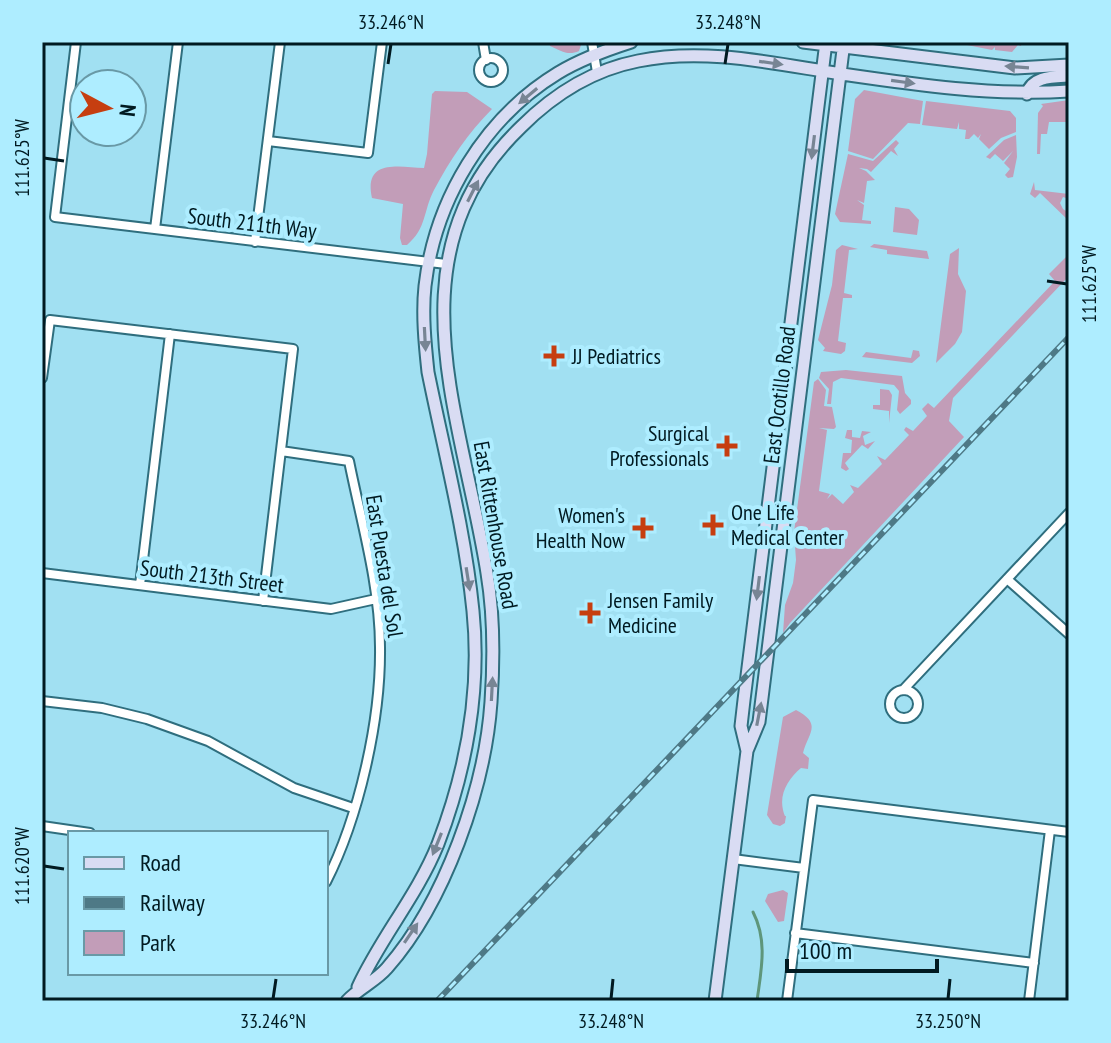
<svg xmlns="http://www.w3.org/2000/svg" width="1111" height="1043" font-family="'PT Sans Narrow',sans-serif">
	<rect width="100%" height="100%" fill="#a1e0f2"/>
	<path fill="#c29db8" d="M 549,42 L 582,42 L 579,51 C 568,56 561,51 550,46 Z
		M 952,42 L 1022,42 L 1021,46 L 1018,45 L 1012,52 L 995,50 L 995,47 L 992,50 Z
		M 864,90 L 923,101 L 920,124 L 908,123 L 873,159 L 848,151 L 855,99 Z
		M 435,91 L 467,92 L 492,109 C 468,133 450,160 434,190 C 423,211 427,228 407,245 L 402,245 L 400,238 L 403,204 L 372,198 C 363,158 400,167 424,168 L 427,154 L 432,94 Z
		M 1069,100 L 1069,122 L 1049,122 L 1047,134 L 1041,134 L 1040,154 L 1037,154 L 1038,113 L 1043,106 L 1041,104 Z
		M 926,101 L 1010,111 L 1016,118 L 1016,132 L 1001,138 L 989,149 L 979,139 L 981,134 L 978,138 L 974,134 L 969,139 L 965,139 L 966,130 L 959,129 L 959,122 L 957,129 L 922,125 Z
		M 1016,135 L 1017,157 L 1013,177 L 1008,178 L 1005,175 L 1010,169 L 1004,163 L 1013,151 L 1003,161 L 995,154 L 990,159 L 986,157 L 1004,140 Z
		M 896,140 L 899,143 L 894,149 L 898,156 L 891,151 L 871,172 L 867,169 L 859,168 L 866,171 L 875,180 L 867,181 L 864,203 L 857,200 L 864,205 L 862,220 L 871,221 L 871,224 L 840,222 L 835,214 L 848,154 L 873,161 Z
		M 1034,182 L 1035,190 L 1069,194 L 1069,199 L 1063,197 L 1060,203 L 1063,209 L 1069,213 L 1069,221 L 1040,193 L 1035,198 L 1030,194 Z
		M 895,207 L 909,209 L 919,220 L 917,235 L 893,232 Z
		M 874,244 L 927,251 L 929,259 L 887,254 L 887,250 L 870,247 Z
		M 842,245 L 858,249 L 849,250 L 844,293 L 852,295 L 852,298 L 843,298 L 838,341 L 846,343 L 845,351 L 841,354 L 823,351 L 825,348 L 818,340 L 832,285 L 836,250 Z
		M 959,248 L 958,274 L 966,291 L 962,332 L 955,344 L 936,363 L 950,254 Z
		M 1069,254 L 1069,276 L 953,398 L 949,421 L 964,437 L 790,623 L 783,633 L 785,605 L 793,583 L 796,560 L 794,532 L 814,382 L 818,379 L 826,390 L 824,406 L 832,407 L 836,427 L 834,429 L 819,428 L 827,430 L 819,491 L 830,494 L 827,499 L 832,494 L 843,504 L 854,492 L 850,485 L 858,488 L 882,464 L 877,456 L 885,460 L 909,435 L 904,430 L 906,427 L 913,431 L 927,416 L 922,409 L 928,403 L 934,408 L 1055,281 L 1049,274 Z
		M 913,350 L 919,351 L 920,356 L 912,363 L 862,357 L 866,352 L 911,358 Z
		M 846,370 L 902,376 L 905,393 L 911,400 L 911,404 L 900,414 L 897,410 L 899,391 L 894,385 L 841,378 L 833,382 L 831,404 L 827,404 L 829,389 L 819,378 L 821,372 Z
		M 880,389 L 889,390 L 892,395 L 889,423 L 889,411 L 873,409 L 873,405 L 880,405 Z
		M 847,430 L 852,430 L 852,437 L 860,438 L 862,431 L 871,432 L 863,436 L 865,445 L 875,441 L 868,449 L 862,445 L 845,463 L 849,469 L 846,471 L 841,468 L 843,453 L 851,453 L 852,440 L 845,438 Z
		M 796,710 C 823,724 808,733 803,753 L 809,758 L 808,769 L 801,768 C 789,778 779,793 783,810 C 786,823 787,809 785,823 L 780,826 L 773,824 L 767,815 L 783,717 Z
		M 783,890 L 788,893 L 784,921 L 778,922 L 765,901 L 768,894 Z"/>
	<g fill="none" stroke-linecap="round" stroke-linejoin="round">
		<path stroke="#5e967b" stroke-width="3" d="M 753,912 C 768,941 761,971 757,1001"/>
		<g stroke="#2f6e7e" stroke-width="12">
			<path id="minor" d="M 76,42 L 55,217 L 446,264
				M 483,42 L 486,60
				M 592,42 L 597,72
				M479 70a12 12 0 1 1 24 0a12 12 0 1 1-24 0Z
				M 268,141 L 368,153 L 382,42
				M 155,229 L 178,42
				M 255,242 L 280,42
				M 42,378 L 50,320 L 293,349 L 263,601
				M 281,451 L 349,461 C 361,521 380,585 380,647 C 381,720 359,817 326,882
				M 42,573 L 331,609 L 376,599
				M 1007,579 L 1069,634
				M 140,585 L 170,334
				M890 704a14 14 0 1 1 28 0a14 14 0 1 1-28 0Z
				M 903,690 L 1069,513
				M 42,701 L 102,708 L 147,719 L 208,741 L 294,788 L 353,808
				M 42,826 L 90,833
				M 733,859 L 804,868
				M 795,933 L 1034,963
				M 787,1001 L 813,800 L 1069,832
				M 1029,1001 L 1050,830"/>
		</g>
		<g stroke="#2f6e7e" stroke-width="15">
			<path id="secondary" d="M 803,42 L 1015,68 L 1069,65
				M 1027,94 C 1032,76 1053,77 1069,76
				M 747,751 L 741,726 L 744,700 L 826,42
				M 358,987 C 381,937 417,896 438,844 C 466,771 481,690 473,611 C 465,531 444,451 428,372 C 425,344 422,314 425,286 C 435,200 484,118 558,73 C 581,59 606,50 631,42
				M 347,1001 C 359,988 376,981 387,968 C 445,902 485,788 491,702 C 494,659 494,615 487,573 C 463,418 387,256 521,127 C 554,94 592,70 638,61 C 706,47 775,64 842,74 C 917,85 993,96 1069,91
				M 715,1001 L 747,751 L 759,722 L 844,42"/>
		</g>
		<use href="#minor" stroke="#fff" stroke-width="8"/>
		<use href="#secondary" stroke="#d9dcf3" stroke-width="11"/>
		<g stroke="#4e7986" stroke-width="6">
			<path id="rail" d="M 437,1001 L 1069,337"/>
		</g>
		<use href="#rail" stroke="#aeedff" stroke-width="3" stroke-dasharray="9" stroke-linecap="butt"/>
	</g>
	<defs><path id="oneway-solid" d="M-6-.8H1V-3.2L6.5 0L1 3.2V.8H-6Z" transform="scale(2)"/></defs>
	<g fill="#788594">
		<use href="#oneway-solid" transform="translate(771 63) rotate(8)"/>
		<use href="#oneway-solid" transform="translate(1017 67) rotate(-176)"/>
		<use href="#oneway-solid" transform="translate(903 82) rotate(8)"/>
		<use href="#oneway-solid" transform="translate(528 96) rotate(140)"/>
		<use href="#oneway-solid" transform="translate(813 147) rotate(97)"/>
		<use href="#oneway-solid" transform="translate(473 191) rotate(-63)"/>
		<use href="#oneway-solid" transform="translate(425 339) rotate(87)"/>
		<use href="#oneway-solid" transform="translate(468 579) rotate(81)"/>
		<use href="#oneway-solid" transform="translate(758 588) rotate(97)"/>
		<use href="#oneway-solid" transform="translate(492 689) rotate(-87)"/>
		<use href="#oneway-solid" transform="translate(759 714) rotate(-79)"/>
		<use href="#oneway-solid" transform="translate(437 844) rotate(112)"/>
		<use href="#oneway-solid" transform="translate(411 933) rotate(-56)"/>
	</g>
	<path fill="none" stroke="#011a21" stroke-width="3" d="M 388,64 L 391,44M 725,64 L 728,44M 44,158 L 64,161M 1047,281 L 1067,284M 44,866 L 64,869M 273,999 L 276,979M 611,999 L 613,979M 948,999 L 950,979"/>
	<g fill="#c63e10" stroke="#aeedff" stroke-width="3">
		<path d="M550 344h8v8h8v8h-8v8h-8v-8h-8v-8h8z"/>
		<path d="M723 434h8v8h8v8h-8v8h-8v-8h-8v-8h8z"/>
		<path d="M709 513h8v8h8v8h-8v8h-8v-8h-8v-8h8z"/>
		<path d="M639 516h8v8h8v8h-8v8h-8v-8h-8v-8h8z"/>
		<path d="M586 601h8v8h8v8h-8v8h-8v-8h-8v-8h8z"/>
	</g>
	<g text-anchor="middle" dominant-baseline="central" stroke-width="8" stroke-linejoin="round" paint-order="stroke">
		<g font-size="22" fill="#011a21" stroke="#aeedff">
			<text transform="translate(252 223) rotate(7)">South 211th Way</text>
			<text transform="translate(779 395) rotate(-83)">East Ocotillo Road</text>
			<text transform="translate(496 525) rotate(80)">East Rittenhouse Road</text>
			<text transform="translate(385 566) rotate(81)">East Puesta del Sol</text>
			<text transform="translate(212 576) rotate(7)">South 213th Street</text>
		</g>
		<g font-size="22" fill="#011a21" stroke="#aeedff" text-anchor="start">
			<text x="572" y="356">JJ Pediatrics</text>
			<text x="709" y="433" text-anchor="end">Surgical<tspan x="709" dy="25">Professionals</tspan></text>
			<text x="731" y="512">One Life<tspan x="731" dy="25">Medical Center</tspan></text>
			<text x="625" y="515" text-anchor="end">Women's<tspan x="625" dy="25">Health Now</tspan></text>
			<text x="608" y="600">Jensen Family<tspan x="608" dy="25">Medicine</tspan></text>
		</g>
	</g>
	<rect width="1111" height="1043" fill="none" stroke="#aeedff" stroke-width="88"/>
	<rect x="68" y="831" width="260" height="144" fill="#aeedff" stroke="#6999a6" stroke-width="2"/>
	<rect x="84" y="857" width="40" height="12" fill="#d9dcf3" stroke="#6999a6" stroke-width="2"/>
	<text x="140" y="871" font-size="24" fill="#011a21">Road</text>
	<rect x="84" y="897" width="40" height="12" fill="#4e7986" stroke="#6999a6" stroke-width="2"/>
	<text x="140" y="911" font-size="24" fill="#011a21">Railway</text>
	<rect x="84" y="931" width="40" height="24" fill="#c29db8" stroke="#6999a6" stroke-width="2"/>
	<text x="140" y="951" font-size="24" fill="#011a21">Park</text>
	<g transform="translate(108 108) rotate(97)"><circle r="38" fill="#aeedff" stroke="#6999a6" stroke-width="2"/>
	<path d="M0-6L14 30L0 20L-14 30Z" fill="#c63e10"/>
	<text y="-12" font-size="22" font-weight="bold" text-anchor="middle" fill="#011a21">N</text>
	</g>
	<path d="M787 959v12h150v-12" fill="none" stroke="#011a21" stroke-width="4"/>
	<text x="799" y="959" font-size="24" fill="#011a21" stroke="#aeedff" stroke-width="6" paint-order="stroke">100 m</text>
	<rect x="44" y="44" width="1023" height="955" fill="none" stroke="#011a21" stroke-width="3"/>
	<g font-size="20" text-anchor="middle" fill="#011a21">
		<text x="391" y="29">33.246°N</text>
		<text x="728" y="29">33.248°N</text>
		<text transform="translate(22 158) rotate(-90)" y="7">111.625°W</text>
		<text transform="translate(1089 284) rotate(-90)" y="7">111.625°W</text>
		<text transform="translate(22 866) rotate(-90)" y="7">111.620°W</text>
		<text x="273" y="1028">33.246°N</text>
		<text x="611" y="1028">33.248°N</text>
		<text x="948" y="1028">33.250°N</text>
	</g>
</svg>
